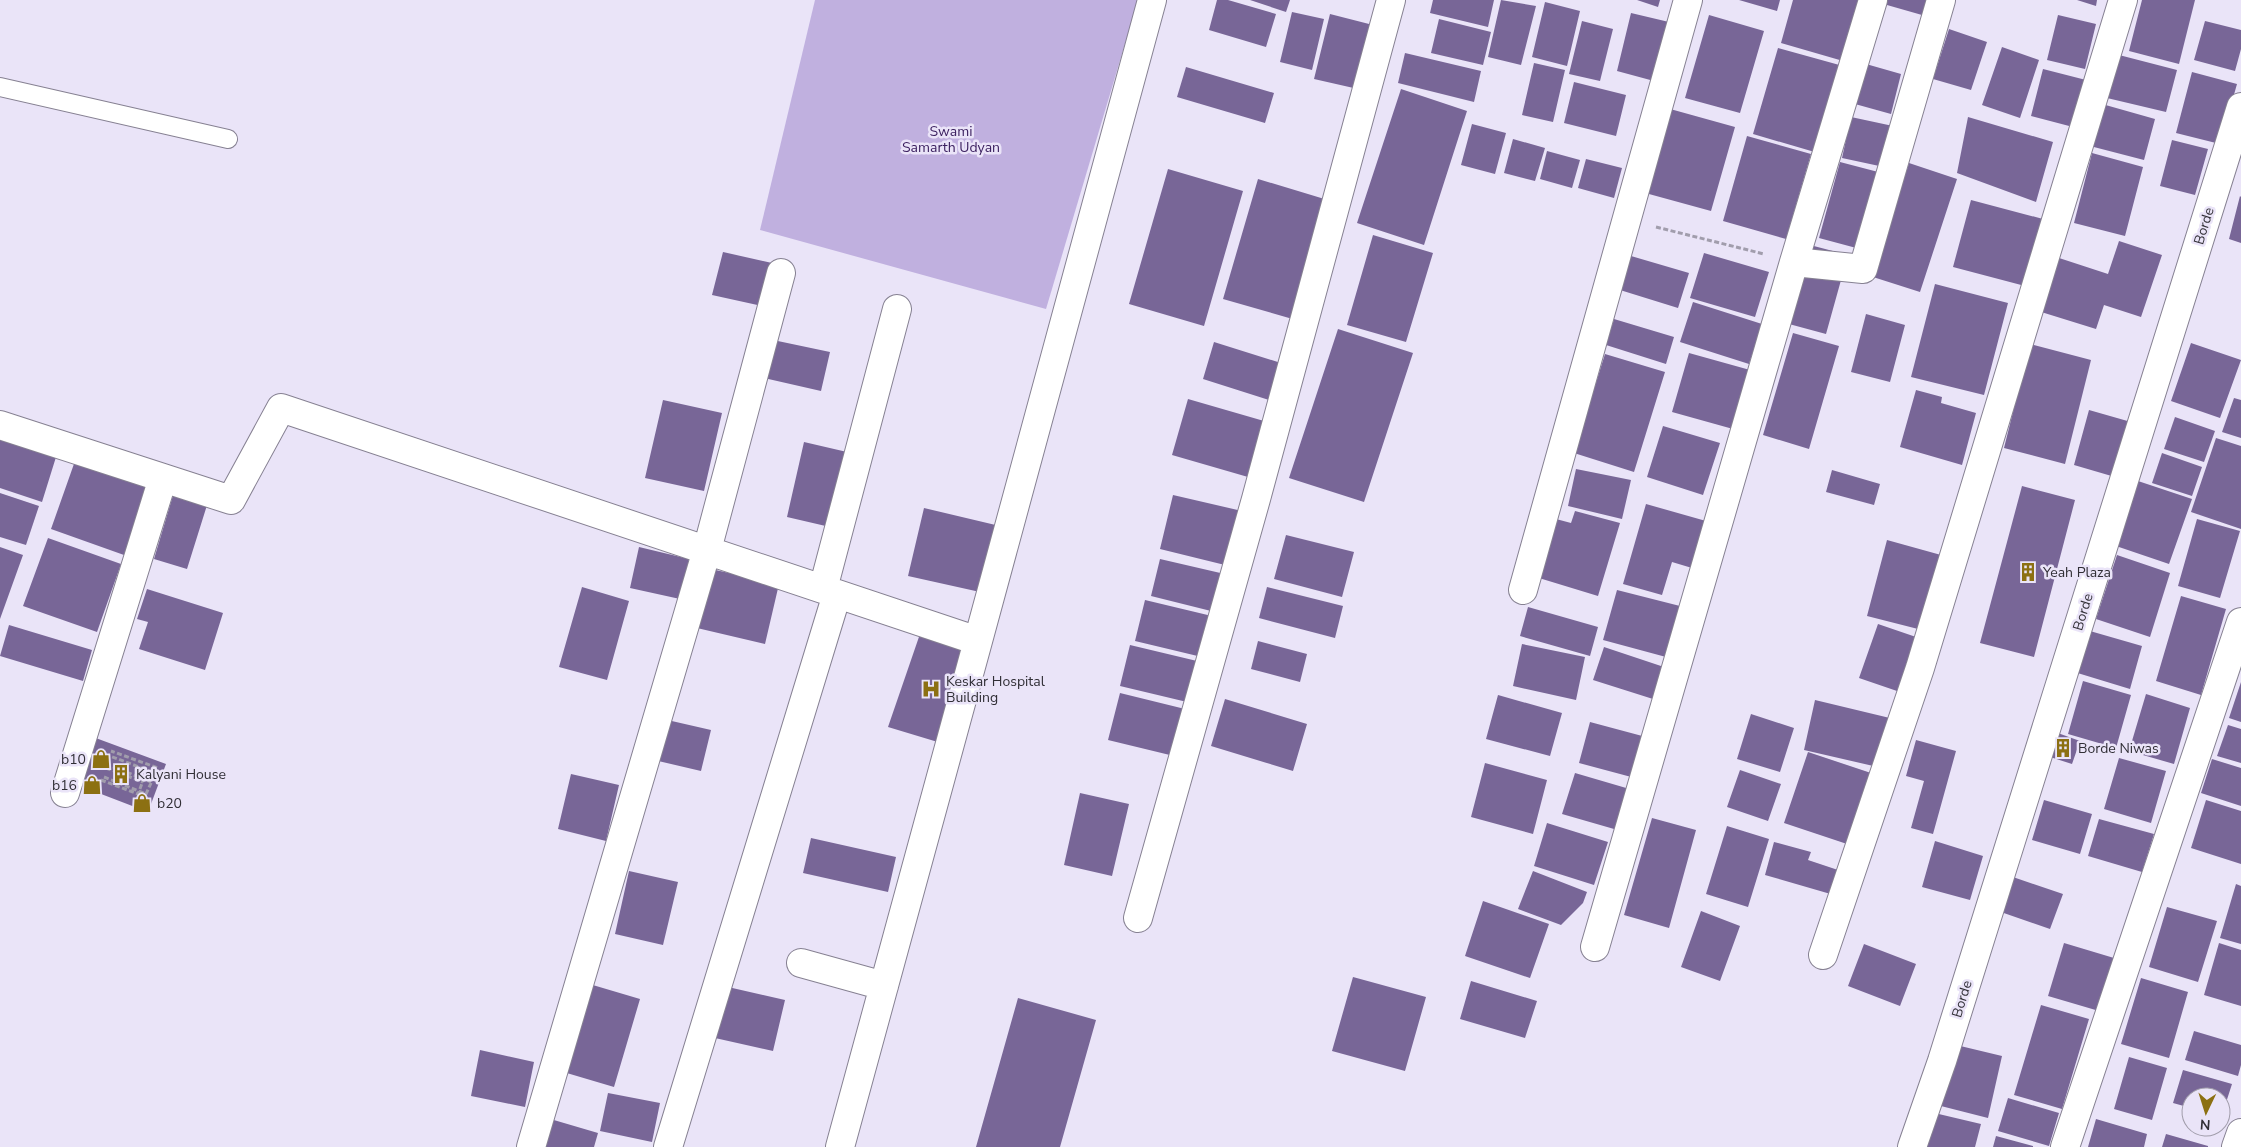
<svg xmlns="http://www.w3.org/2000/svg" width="2241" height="1147" font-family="'Nunito Sans',sans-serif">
	<rect width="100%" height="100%" fill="#eae4f8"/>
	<path fill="#c0b0df" d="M 815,0 L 1138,0 L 1046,309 L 760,230 Z"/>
	<path fill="#786697" d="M 1217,0 L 1228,0 L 1276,14 L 1266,47 L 1209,30 Z
		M 1250,0 L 1290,0 L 1286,12 Z
		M 1433,0 L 1494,0 L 1488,27 L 1430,13 Z
		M 1501,0 L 1536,6 L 1521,65 L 1488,57 Z
		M 1637,0 L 1660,0 L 1658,7 Z
		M 1739,0 L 1780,0 L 1777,11 Z
		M 1793,0 L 1868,0 L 1850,63 L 1781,43 Z
		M 1881,0 L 1927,0 L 1922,15 L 1880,3 Z
		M 2077,0 L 2097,0 L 2096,6 Z
		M 2142,0 L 2195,0 L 2179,64 L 2129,51 Z
		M 1545,2 L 1580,11 L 1567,66 L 1532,57 Z
		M 1292,12 L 1324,19 L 1312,70 L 1280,62 Z
		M 1631,13 L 1669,22 L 1654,81 L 1617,71 Z
		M 1330,14 L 1373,25 L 1358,89 L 1314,79 Z
		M 1709,15 L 1764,31 L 1740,113 L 1685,98 Z
		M 2058,15 L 2096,24 L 2085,69 L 2047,60 Z
		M 1439,19 L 1491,32 L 1483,65 L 1431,53 Z
		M 1582,21 L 1613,29 L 1600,81 L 1569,74 Z
		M 2205,21 L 2241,30 L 2241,49 L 2235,71 L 2194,60 Z
		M 1949,29 L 1987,42 L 1971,90 L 1933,79 Z
		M 2002,47 L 2039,60 L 2020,118 L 1982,105 Z
		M 1778,48 L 1843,66 L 1818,153 L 1753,134 Z
		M 1405,53 L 1481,71 L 1474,102 L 1398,83 Z
		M 2119,55 L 2177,70 L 2166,112 L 2107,98 Z
		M 1534,63 L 1565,70 L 1553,122 L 1522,115 Z
		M 1866,64 L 1901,74 L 1891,114 L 1855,104 Z
		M 1186,67 L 1274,93 L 1265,123 L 1177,97 Z
		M 2043,69 L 2086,80 L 2073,127 L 2031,116 Z
		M 2192,72 L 2237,84 L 2220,144 L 2176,133 Z
		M 1574,82 L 1626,95 L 1616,136 L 1564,123 Z
		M 1401,89 L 1467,111 L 1424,245 L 1357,223 Z
		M 2102,104 L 2155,119 L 2144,160 L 2090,146 Z
		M 1663,107 L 1735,127 L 1711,211 L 1638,191 Z
		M 1851,117 L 1893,126 L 1884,167 L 1842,158 Z
		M 1968,117 L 2053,142 L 2036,202 L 1957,173 Z
		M 1472,124 L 1506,133 L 1495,174 L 1461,165 Z
		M 1747,136 L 1811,154 L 1786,239 L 1723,221 Z
		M 1513,139 L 1545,148 L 1535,181 L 1504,173 Z
		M 2172,140 L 2208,149 L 2195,195 L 2160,186 Z
		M 1547,151 L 1580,160 L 1572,188 L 1540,179 Z
		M 2092,153 L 2143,167 L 2125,236 L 2074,223 Z
		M 1586,159 L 1622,168 L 1614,198 L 1578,188 Z
		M 1840,162 L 1882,173 L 1860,249 L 1819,238 Z
		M 1909,163 L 1957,179 L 1920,292 L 1873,277 Z
		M 1168,169 L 1243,191 L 1204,326 L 1129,304 Z
		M 1258,179 L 1331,201 L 1296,320 L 1223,299 Z
		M 2240,196 L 2241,197 L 2241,243 L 2229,239 Z
		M 1971,200 L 2043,219 L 2025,286 L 1953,267 Z
		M 1373,235 L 1433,253 L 1406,342 L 1347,325 Z
		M 2119,241 L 2162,255 L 2141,317 L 2104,305 L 2096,329 L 2038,311 L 2056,257 L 2108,274 Z
		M 1810,245 L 1848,255 L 1826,334 L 1789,324 Z
		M 723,252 L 772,263 L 762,306 L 712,295 Z
		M 1704,253 L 1769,272 L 1755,317 L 1690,298 Z
		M 1631,256 L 1689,273 L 1678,308 L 1620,290 Z
		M 1935,284 L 2008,303 L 1984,395 L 1911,377 Z
		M 1693,302 L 1762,324 L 1749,364 L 1680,342 Z
		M 1866,314 L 1905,325 L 1890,382 L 1851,372 Z
		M 1614,319 L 1674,337 L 1666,364 L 1606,345 Z
		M 1338,329 L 1413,353 L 1364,502 L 1289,478 Z
		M 1793,333 L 1839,346 L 1809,449 L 1763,435 Z
		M 773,340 L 830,352 L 821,391 L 764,378 Z
		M 1214,342 L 1281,363 L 1269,400 L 1203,379 Z
		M 2191,343 L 2241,360 L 2220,418 L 2171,401 Z
		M 2030,344 L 2091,360 L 2065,464 L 2004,448 Z
		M 1689,353 L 1750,370 L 1733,429 L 1672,412 Z
		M 1605,354 L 1665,372 L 1634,472 L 1574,453 Z
		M 1916,390 L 1942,397 L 1941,403 L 1976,413 L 1962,465 L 1900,447 Z
		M 2234,398 L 2241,400 L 2241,438 L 2222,432 Z
		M 1188,399 L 1264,421 L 1248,477 L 1172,455 Z
		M 663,400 L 722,413 L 704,491 L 645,478 Z
		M 2089,410 L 2131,422 L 2115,477 L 2074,465 Z
		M 2175,417 L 2215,431 L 2204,462 L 2164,449 Z
		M 1663,426 L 1720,443 L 1703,495 L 1647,477 Z
		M 2216,438 L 2241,446 L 2241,529 L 2191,512 Z
		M 0,440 L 56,457 L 42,502 L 0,488 Z
		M 804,442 L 847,452 L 830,527 L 787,517 Z
		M 2162,453 L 2202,467 L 2192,496 L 2152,483 Z
		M 75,461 L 149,487 L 124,555 L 51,529 Z
		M 1576,469 L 1631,480 L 1622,519 L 1568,506 Z
		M 1832,470 L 1880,484 L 1874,505 L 1826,492 Z
		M 2138,481 L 2192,499 L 2169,564 L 2116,546 Z
		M 2022,486 L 2075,500 L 2034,657 L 1980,643 Z
		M 174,492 L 208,502 L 187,569 L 154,559 Z
		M 0,493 L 39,506 L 26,545 L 0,537 Z
		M 1173,495 L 1242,511 L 1229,566 L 1160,549 Z
		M 1646,504 L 1706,521 L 1692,568 L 1672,562 L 1662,595 L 1623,584 Z
		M 924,508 L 1004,527 L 989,594 L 908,576 Z
		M 1575,511 L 1620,523 L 1598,596 L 1539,578 L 1556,519 L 1571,523 Z
		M 2197,519 L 2240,531 L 2220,598 L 2178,586 Z
		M 1286,535 L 1354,552 L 1342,597 L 1274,579 Z
		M 48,538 L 121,564 L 97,632 L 23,606 Z
		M 1887,540 L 1941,555 L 1922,630 L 1867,616 Z
		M 0,547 L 23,555 L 0,619 Z
		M 639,547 L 689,559 L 680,599 L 630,588 Z
		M 2117,555 L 2170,573 L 2150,637 L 2096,619 Z
		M 1160,559 L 1229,575 L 1219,613 L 1151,596 Z
		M 711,569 L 779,584 L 765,644 L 697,628 Z
		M 582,587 L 629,601 L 607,680 L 559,667 Z
		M 1267,587 L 1343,606 L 1335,638 L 1259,618 Z
		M 147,589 L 223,613 L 205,670 L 139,649 L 148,622 L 137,619 Z
		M 1617,590 L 1680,606 L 1666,657 L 1603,640 Z
		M 2181,596 L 2226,609 L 2201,695 L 2156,681 Z
		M 1145,600 L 1216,617 L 1206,658 L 1135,641 Z
		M 1528,607 L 1598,627 L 1590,656 L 1520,636 Z
		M 1878,624 L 1916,637 L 1897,691 L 1859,678 Z
		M 9,625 L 92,650 L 83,681 L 0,656 Z
		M 2083,629 L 2142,646 L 2130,689 L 2071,671 Z
		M 921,631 L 975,651 L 941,743 L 888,727 Z
		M 1258,641 L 1307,654 L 1300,682 L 1251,669 Z
		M 1522,644 L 1585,657 L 1576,700 L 1513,686 Z
		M 1130,645 L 1197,661 L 1187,702 L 1120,686 Z
		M 1604,647 L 1664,667 L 1653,699 L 1593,680 Z
		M 2083,681 L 2131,695 L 2116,748 L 2068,734 Z
		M 2241,682 L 2241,722 L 2229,718 Z
		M 1120,693 L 1185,709 L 1174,756 L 1108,740 Z
		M 2146,694 L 2190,708 L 2174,764 L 2129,751 Z
		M 1498,695 L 1562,713 L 1550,756 L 1486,739 Z
		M 1225,699 L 1307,724 L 1293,771 L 1211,746 Z
		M 1815,700 L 1894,719 L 1882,768 L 1804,750 Z
		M 1751,714 L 1794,728 L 1780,772 L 1737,759 Z
		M 663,719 L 711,730 L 701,771 L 654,760 Z
		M 1590,722 L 1646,737 L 1635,778 L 1579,763 Z
		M 2228,725 L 2241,729 L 2241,763 L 2217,756 Z
		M 2055,732 L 2080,741 L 2072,764 L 2047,756 Z
		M 93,737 L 166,764 L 148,812 L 75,784 Z
		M 1916,740 L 1956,751 L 1933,834 L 1911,828 L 1924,781 L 1906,776 Z
		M 1808,752 L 1877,775 L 1853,846 L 1784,823 Z
		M 2119,758 L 2166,771 L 2151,823 L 2104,809 Z
		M 2212,759 L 2241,768 L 2241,806 L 2201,793 Z
		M 1485,763 L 1547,780 L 1533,834 L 1471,817 Z
		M 1740,770 L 1781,784 L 1768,821 L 1727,807 Z
		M 1575,773 L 1633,790 L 1621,831 L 1562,814 Z
		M 571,774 L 619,785 L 606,841 L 558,829 Z
		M 1080,793 L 1129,804 L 1112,876 L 1064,865 Z
		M 2044,800 L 2092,814 L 2080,854 L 2032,840 Z
		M 2206,800 L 2241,811 L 2241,864 L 2191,848 Z
		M 1652,818 L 1696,830 L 1669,928 L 1624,915 Z
		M 2099,819 L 2154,834 L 2142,872 L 2088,856 Z
		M 1547,823 L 1608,842 L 1594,885 L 1534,866 Z
		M 1727,826 L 1769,839 L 1748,907 L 1706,894 Z
		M 811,838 L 896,857 L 888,892 L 803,873 Z
		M 1935,841 L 1983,856 L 1970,900 L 1922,887 Z
		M 1774,842 L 1811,852 L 1808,860 L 1841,871 L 1834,895 L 1765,875 Z
		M 629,871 L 678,882 L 663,945 L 615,934 Z
		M 1533,871 L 1587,892 L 1583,903 L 1561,925 L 1518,909 Z
		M 2010,876 L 2063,894 L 2050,929 L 1998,911 Z
		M 2236,884 L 2241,886 L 2241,944 L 2220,938 Z
		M 1483,901 L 1549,924 L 1530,978 L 1465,956 Z
		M 2167,907 L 2217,921 L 2198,982 L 2149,967 Z
		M 1701,911 L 1740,926 L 1720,981 L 1681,967 Z
		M 2064,943 L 2114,958 L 2099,1011 L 2048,996 Z
		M 2219,943 L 2241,950 L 2241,1006 L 2204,995 Z
		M 1864,944 L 1916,964 L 1900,1006 L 1848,986 Z
		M 1353,977 L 1426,997 L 1405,1071 L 1332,1051 Z
		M 2141,978 L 2188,992 L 2169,1058 L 2121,1044 Z
		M 1471,981 L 1537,1001 L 1525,1038 L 1460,1019 Z
		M 586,983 L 640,999 L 614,1087 L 560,1071 Z
		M 728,987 L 785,1000 L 773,1051 L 715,1038 Z
		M 1018,998 L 1096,1020 L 1060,1147 L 976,1147 Z
		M 2041,1005 L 2089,1019 L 2062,1109 L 2014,1095 Z
		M 2194,1031 L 2241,1045 L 2241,1065 L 2238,1076 L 2185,1060 Z
		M 1952,1044 L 2002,1056 L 1988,1118 L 1937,1105 Z
		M 480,1050 L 534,1062 L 525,1107 L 471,1096 Z
		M 2129,1057 L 2167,1068 L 2152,1120 L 2114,1109 Z
		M 2183,1070 L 2232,1084 L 2221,1118 L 2221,1097 L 2191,1097 L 2191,1108 L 2173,1103 Z
		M 608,1093 L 660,1103 L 652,1142 L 600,1131 Z
		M 2008,1098 L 2059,1113 L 2049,1146 L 1998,1131 Z
		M 1926,1111 L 1981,1124 L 1975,1147 L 1917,1147 Z
		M 547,1118 L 598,1133 L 594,1147 L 538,1147 Z
		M 2096,1119 L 2147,1134 L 2144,1147 L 2088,1147 Z
		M 2166,1134 L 2208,1146 L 2208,1147 L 2162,1147 Z
		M 1996,1136 L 2033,1146 L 2033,1147 L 1993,1147 Z"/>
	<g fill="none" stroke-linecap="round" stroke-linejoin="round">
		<g stroke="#868192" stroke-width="20">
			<path id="lane" d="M 0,87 L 228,139"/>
		</g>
		<g stroke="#868192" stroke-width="30">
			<path id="street" d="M 1794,262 L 1863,269 L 1941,0
				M 0,425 L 231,500 L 281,408 L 978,641 L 840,1147
				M 823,589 L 897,309
				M 1523,590 L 1688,0
				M 978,641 L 1152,0
				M 65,793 L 163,478
				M 1138,918 L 1256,499 L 1391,0
				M 1595,947 L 1794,262 L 1873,0
				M 1823,955 L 1920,668 L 2123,0
				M 801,963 L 884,986
				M 531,1147 L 707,550 L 781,273
				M 668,1147 L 837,594
				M 1912,1147 L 1942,1061 L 2241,107
				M 2065,1147 L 2241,622
				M 2236,1147 L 2241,1133"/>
		</g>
		<path stroke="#a19dac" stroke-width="3" stroke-dasharray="5 2.5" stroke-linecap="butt" d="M 1656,227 L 1764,254
			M 106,764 L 151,782
			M 106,768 L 143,782
			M 104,777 L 146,794 L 158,768 L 111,751
			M 101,780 L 138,794 L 147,770 L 110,756"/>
		<use href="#lane" stroke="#fff" stroke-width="18"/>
		<use href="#street" stroke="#fff" stroke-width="28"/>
	</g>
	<defs>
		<g id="building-bare" transform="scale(1.5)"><path d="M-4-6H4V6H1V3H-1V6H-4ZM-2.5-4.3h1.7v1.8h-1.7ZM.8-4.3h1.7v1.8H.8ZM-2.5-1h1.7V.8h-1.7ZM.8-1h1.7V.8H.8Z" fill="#8c7012" stroke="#eae4f8" stroke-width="2.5" paint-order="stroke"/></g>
		<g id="hospital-bare" transform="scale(1.5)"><path d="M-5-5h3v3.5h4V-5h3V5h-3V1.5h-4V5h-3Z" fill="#8c7012" stroke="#eae4f8" stroke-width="2.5" paint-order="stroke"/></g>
		<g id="shop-bare" transform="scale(1.5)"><path d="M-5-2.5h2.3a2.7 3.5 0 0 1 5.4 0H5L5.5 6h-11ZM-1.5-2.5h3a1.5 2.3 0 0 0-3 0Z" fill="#8c7012" stroke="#eae4f8" stroke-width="2.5" paint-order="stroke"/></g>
	</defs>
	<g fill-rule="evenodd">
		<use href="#building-bare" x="2028" y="572"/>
		<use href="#hospital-bare" x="931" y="689"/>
		<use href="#building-bare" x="2063" y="748"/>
		<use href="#shop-bare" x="101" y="759"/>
		<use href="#building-bare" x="121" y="774"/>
		<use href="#shop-bare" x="92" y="785"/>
		<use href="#shop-bare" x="142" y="803"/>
	</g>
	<g text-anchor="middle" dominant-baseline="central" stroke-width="5" stroke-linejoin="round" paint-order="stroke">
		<g font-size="14" fill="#3c2160" stroke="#eae4f8">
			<text x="951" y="131">Swami<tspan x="951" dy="16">Samarth Udyan</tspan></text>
		</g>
		<g font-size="14" fill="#312f36" stroke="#eae4f8">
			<text transform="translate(2204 226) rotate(-73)">Borde</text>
			<text transform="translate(2083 612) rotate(-73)">Borde</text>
			<text transform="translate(1962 999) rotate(-73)">Borde</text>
		</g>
		<g font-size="14" fill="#312f36" stroke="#eae4f8" text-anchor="start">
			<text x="2043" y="572">Yeah Plaza</text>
			<text x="946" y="681">Keskar Hospital<tspan x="946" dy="16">Building</tspan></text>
			<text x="2078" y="748">Borde Niwas</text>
			<text x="86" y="759" text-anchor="end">b10</text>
			<text x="136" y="774">Kalyani House</text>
			<text x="77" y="785" text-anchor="end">b16</text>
			<text x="157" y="803">b20</text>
		</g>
	</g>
	<g transform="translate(2206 1112) rotate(184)"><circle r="24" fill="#eae4f8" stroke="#a09caa"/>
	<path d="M0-4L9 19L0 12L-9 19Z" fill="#8c7012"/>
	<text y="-8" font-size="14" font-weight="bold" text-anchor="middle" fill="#312f36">N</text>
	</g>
</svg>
